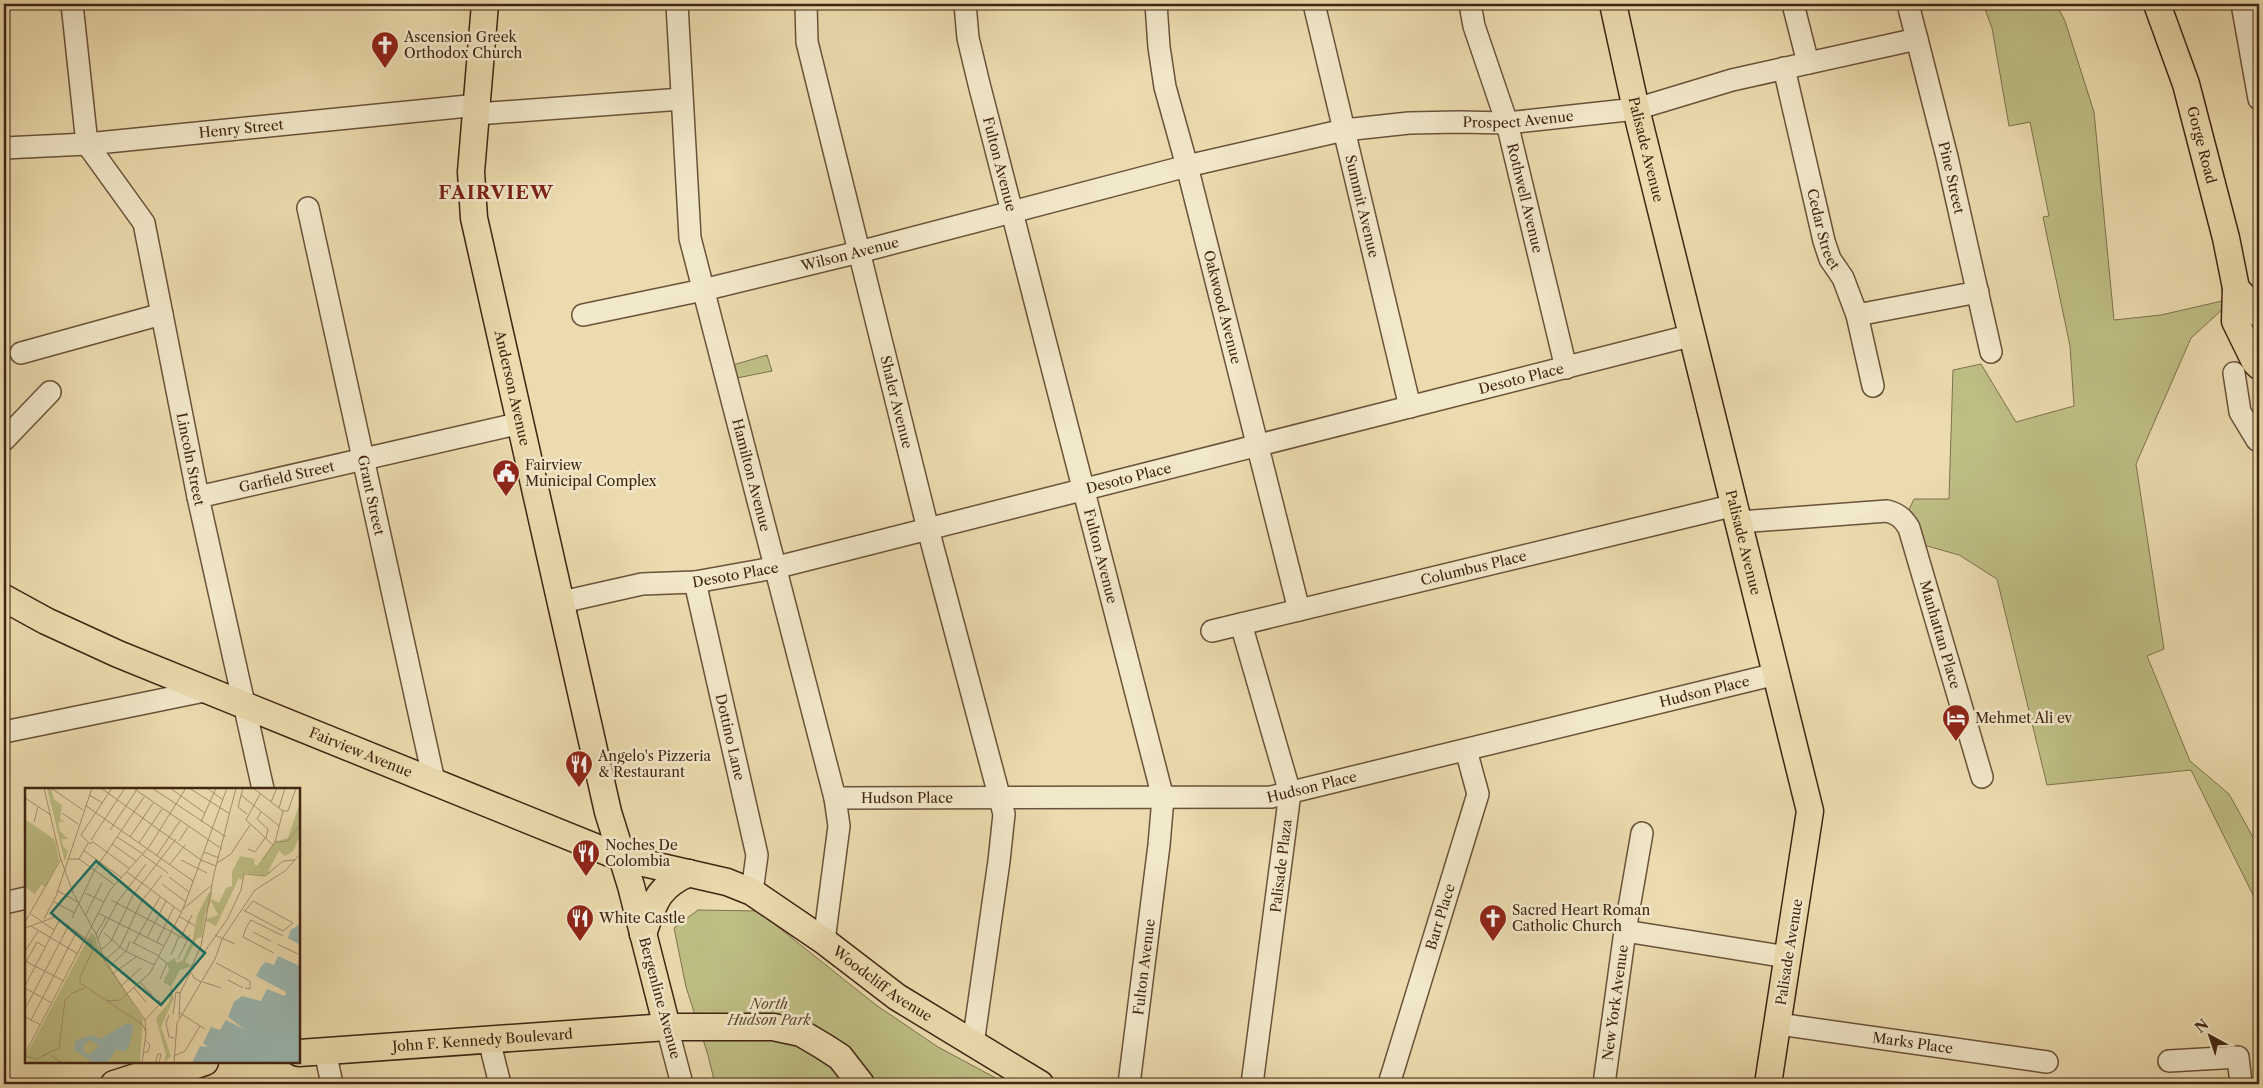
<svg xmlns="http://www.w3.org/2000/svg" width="2263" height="1088" font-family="'Libre Caslon Text',serif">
	<rect width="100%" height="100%" fill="#ebdbae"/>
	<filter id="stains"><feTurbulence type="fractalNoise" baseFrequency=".004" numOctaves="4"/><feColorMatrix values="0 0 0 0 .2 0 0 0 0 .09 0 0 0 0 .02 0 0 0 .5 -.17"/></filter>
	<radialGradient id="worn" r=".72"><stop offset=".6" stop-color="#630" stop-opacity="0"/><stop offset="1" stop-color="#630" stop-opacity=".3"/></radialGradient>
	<path fill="#bebe85" stroke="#7f724c" d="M 1983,4 L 2056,4 L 2065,21 L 2094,112 L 2114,320 L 2161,315 L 2235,298 L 2191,338 L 2136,464 L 2164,649 L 2147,656 L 2190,761 L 2229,794 L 2254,839 L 2259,841 L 2259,907 L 2191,770 L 2047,785 L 1997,579 L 1959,555 L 1913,542 L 1904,520 L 1914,499 L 1949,499 L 1953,370 L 1981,364 L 2016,422 L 2074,406 L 2070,346 L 2043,217 L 2049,216 L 2030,122 L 2009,126 L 1992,28 Z
		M 767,355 L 772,371 L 737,378 L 733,365 Z
		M 698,910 L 758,911 L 876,1005 L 938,1047 L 1007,1084 L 715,1084 L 708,1055 L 686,987 L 674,928 Z"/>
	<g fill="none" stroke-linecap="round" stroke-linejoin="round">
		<g stroke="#6b5239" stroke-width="24">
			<g id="minor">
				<path id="s1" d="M 72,4 L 87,144 L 144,223 L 198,497 L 263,789"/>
				<path id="s2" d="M 677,4 L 690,238 L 835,798 L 839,826 L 824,941"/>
				<path id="s3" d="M 806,4 L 807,42 L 928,529 L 1004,814 L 999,861 L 973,1044"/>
				<path id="s4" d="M 965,4 L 968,38 L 979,84 L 1163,798 L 1159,845 L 1129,1084"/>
				<path id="s5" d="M 1156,4 L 1159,47 L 1165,87 L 1187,166 L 1299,610"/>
				<path id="s6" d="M 1314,4 L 1410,407"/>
				<path id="s7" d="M 1470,4 L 1474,26 L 1507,123 L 1566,368"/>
				<path d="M 1793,4 L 1808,63"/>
				<path id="s8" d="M 1908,4 L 1947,157 L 1991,352"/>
				<path d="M 2242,4 L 2259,99"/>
				<path id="s9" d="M 1784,68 L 1824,241 L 1830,259 L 1843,278 L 1857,315 L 1873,386"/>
				<path d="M 477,114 L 682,99"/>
				<path id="s10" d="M 4,148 L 87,144 L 478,105"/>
				<path id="s11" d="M 308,208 L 434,781"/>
				<path id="s12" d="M 583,315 L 703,290 L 859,252 L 1187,166 L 1344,130 L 1409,123 L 1459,122 L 1507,123 L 1636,109 L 1732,80 L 1917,39"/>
				<path d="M 1857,315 L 1978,292"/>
				<path d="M 21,353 L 162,314"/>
				<path d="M 2234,373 L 2240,412 L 2257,440"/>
				<path d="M 4,440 L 50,392"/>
				<path id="s13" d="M 198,497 L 521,423"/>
				<path id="s14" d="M 1739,522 L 1887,511 C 1898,514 1903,518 1909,528 L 1982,777"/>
				<path id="s15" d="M 695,582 L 757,855 L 752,892"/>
				<path id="s16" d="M 562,602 L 642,584 L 695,582 L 774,568 L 1693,335"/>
				<path d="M 1241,624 L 1290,793 L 1252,1084"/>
				<path id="s17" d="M 1212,631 L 1735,505"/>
				<path d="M 4,732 L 209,690"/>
				<path id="s18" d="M 835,798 L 1271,797 L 1776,674"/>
				<path d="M 4,903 L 26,898"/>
				<path d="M 1625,931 L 1787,957"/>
				<path id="s19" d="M 1778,1024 L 2047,1062"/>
				<path d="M 667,1027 L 682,1084"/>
				<path d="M 489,1040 L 500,1084"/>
				<path d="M 325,1051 L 332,1084"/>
				<path d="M 2169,1061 L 2238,1057 L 2241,1084"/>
				<path id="s20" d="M 1389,1084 L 1478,794 L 1466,750"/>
				<path id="s21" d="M 1604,1084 L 1625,931 L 1642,833"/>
			</g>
		</g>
		<g stroke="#402512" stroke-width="29">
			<g id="major">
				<path id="s22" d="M 485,4 L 471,172 L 474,218 L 608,812 L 631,886 L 667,1027"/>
				<path id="s23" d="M 1613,4 L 1636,109 L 1810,811 L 1768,1084"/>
				<path id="s24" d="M 2157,4 L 2186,84 L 2226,238 L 2236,288 L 2235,321 L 2255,362 L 2259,366"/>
				<path d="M 2236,288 L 2259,314"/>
				<path id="s25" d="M 4,598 L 46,621 L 118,654 L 622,858 L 727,882 L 752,892 L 824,941 L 897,997 L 1040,1084"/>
				<path d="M 643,934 C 654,903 657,887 689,873"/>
				<path id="s26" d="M 299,1053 L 667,1027 L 773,1027 L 801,1033 L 823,1046 L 840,1057 L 861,1084"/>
				<path d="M 114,1084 L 139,1076 L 166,1075"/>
				<path d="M 153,1084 L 166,1075 L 205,1062"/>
			</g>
		</g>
		<use href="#minor" stroke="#f2e8ca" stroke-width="21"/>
		<use href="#major" stroke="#ebdbae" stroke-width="26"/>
	</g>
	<defs>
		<g id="church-pin" transform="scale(1.4375)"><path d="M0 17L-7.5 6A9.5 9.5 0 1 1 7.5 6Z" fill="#8f2418" stroke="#f2e8ca"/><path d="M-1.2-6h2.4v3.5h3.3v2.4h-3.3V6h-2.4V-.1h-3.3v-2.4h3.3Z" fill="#fff"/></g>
		<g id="civic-pin" transform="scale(1.4375)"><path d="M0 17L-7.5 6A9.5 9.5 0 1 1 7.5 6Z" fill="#8f2418" stroke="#f2e8ca"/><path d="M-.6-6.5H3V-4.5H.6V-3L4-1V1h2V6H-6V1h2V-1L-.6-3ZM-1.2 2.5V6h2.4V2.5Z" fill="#fff"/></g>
		<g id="hotel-pin" transform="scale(1.4375)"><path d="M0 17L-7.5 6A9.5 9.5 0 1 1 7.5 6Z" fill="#8f2418" stroke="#f2e8ca"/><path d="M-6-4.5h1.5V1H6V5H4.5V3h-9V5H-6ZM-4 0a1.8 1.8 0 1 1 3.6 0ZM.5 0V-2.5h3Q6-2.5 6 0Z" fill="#fff"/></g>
		<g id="restaurant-pin" transform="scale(1.4375)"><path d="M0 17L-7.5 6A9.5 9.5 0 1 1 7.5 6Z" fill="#8f2418" stroke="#f2e8ca"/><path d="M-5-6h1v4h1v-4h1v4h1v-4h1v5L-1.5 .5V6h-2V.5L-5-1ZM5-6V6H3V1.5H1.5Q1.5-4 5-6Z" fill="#fff"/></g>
	</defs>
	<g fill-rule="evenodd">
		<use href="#church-pin" x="385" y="45"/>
		<use href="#civic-pin" x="506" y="473"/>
		<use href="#hotel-pin" x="1956" y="718"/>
		<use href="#restaurant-pin" x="579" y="764"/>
		<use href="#restaurant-pin" x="586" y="853"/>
		<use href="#restaurant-pin" x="580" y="918"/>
		<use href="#church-pin" x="1493" y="918"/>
	</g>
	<g text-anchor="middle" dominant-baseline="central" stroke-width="5" stroke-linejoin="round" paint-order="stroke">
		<g font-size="14" fill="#402512" stroke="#f2e8ca" text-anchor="start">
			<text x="404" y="37">Ascension Greek<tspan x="404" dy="16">Orthodox Church</tspan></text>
			<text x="525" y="465">Fairview<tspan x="525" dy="16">Municipal Complex</tspan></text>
			<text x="1975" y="718">Mehmet Ali ev</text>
			<text x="598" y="756">Angelo's Pizzeria<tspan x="598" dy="16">&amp; Restaurant</tspan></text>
			<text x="605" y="845">Noches De<tspan x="605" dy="16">Colombia</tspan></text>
			<text x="1512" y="910">Sacred Heart Roman<tspan x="1512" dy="16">Catholic Church</tspan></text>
			<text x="599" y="918">White Castle</text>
		</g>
		<g font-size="14" fill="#402512" stroke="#f2e8ca">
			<text stroke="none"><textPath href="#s12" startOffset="958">Prospect Avenue</textPath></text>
			<text stroke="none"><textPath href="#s10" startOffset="238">Henry Street</textPath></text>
			<text stroke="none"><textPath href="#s24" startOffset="148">Gorge Road</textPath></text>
			<text stroke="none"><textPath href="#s23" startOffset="149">Palisade Avenue</textPath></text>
			<text stroke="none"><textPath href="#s4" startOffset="164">Fulton Avenue</textPath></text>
			<text stroke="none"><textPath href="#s8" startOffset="179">Pine Street</textPath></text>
			<text stroke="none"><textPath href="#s7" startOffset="202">Rothwell Avenue</textPath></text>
			<text stroke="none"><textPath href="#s6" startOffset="208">Summit Avenue</textPath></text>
			<text stroke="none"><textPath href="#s9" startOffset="166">Cedar Street</textPath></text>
			<text stroke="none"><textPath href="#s12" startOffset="274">Wilson Avenue</textPath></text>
			<text stroke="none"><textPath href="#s5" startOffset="311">Oakwood Avenue</textPath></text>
			<text stroke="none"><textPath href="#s16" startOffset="986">Desoto Place</textPath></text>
			<text stroke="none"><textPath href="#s22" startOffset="389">Anderson Avenue</textPath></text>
			<text stroke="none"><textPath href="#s3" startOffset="409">Shaler Avenue</textPath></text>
			<text stroke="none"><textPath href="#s1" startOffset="479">Lincoln Street</textPath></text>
			<text stroke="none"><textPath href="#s2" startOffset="479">Hamilton Avenue</textPath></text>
			<text stroke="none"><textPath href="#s13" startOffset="91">Garfield Street</textPath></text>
			<text stroke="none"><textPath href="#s16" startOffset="581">Desoto Place</textPath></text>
			<text stroke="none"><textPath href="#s11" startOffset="294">Grant Street</textPath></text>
			<text stroke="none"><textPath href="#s23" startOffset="554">Palisade Avenue</textPath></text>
			<text stroke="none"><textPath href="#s4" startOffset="569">Fulton Avenue</textPath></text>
			<text stroke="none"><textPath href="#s17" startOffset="269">Columbus Place</textPath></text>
			<text stroke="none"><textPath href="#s16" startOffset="176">Desoto Place</textPath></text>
			<text stroke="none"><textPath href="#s14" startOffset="288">Manhattan Place</textPath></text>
			<text stroke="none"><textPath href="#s18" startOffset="882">Hudson Place</textPath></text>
			<text stroke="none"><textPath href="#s15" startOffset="159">Dottino Lane</textPath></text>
			<text stroke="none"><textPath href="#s25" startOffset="389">Fairview Avenue</textPath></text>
			<text stroke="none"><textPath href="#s18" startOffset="478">Hudson Place</textPath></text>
			<text stroke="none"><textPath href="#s18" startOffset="72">Hudson Place</textPath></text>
			<text transform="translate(1281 866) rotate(-83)">Palisade Plaza</text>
			<text stroke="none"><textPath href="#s20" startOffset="175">Barr Place</textPath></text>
			<text transform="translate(1789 952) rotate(-81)">Palisade Avenue</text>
			<text transform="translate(1144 967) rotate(-83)">Fulton Avenue</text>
			<text stroke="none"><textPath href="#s25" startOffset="965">Woodcliff Avenue</textPath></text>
			<text transform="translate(660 998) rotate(75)">Bergenline Avenue</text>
			<text stroke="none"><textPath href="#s21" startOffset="82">New York Avenue</textPath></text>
			<text stroke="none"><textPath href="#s26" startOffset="184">John F. Kennedy Boulevard</textPath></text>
			<text stroke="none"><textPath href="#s19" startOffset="136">Marks Place</textPath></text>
		</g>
		<g font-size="14" font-style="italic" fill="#604b2f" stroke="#f2e8ca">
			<text x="769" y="1004">North<tspan x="769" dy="16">Hudson Park</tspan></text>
		</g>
		<g font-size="19" font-weight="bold" letter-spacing="1" fill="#7a1f14" stroke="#f2e8ca">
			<text x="496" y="192">FAIRVIEW</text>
		</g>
	</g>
	<g transform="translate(25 788)">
		<rect width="275" height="275" fill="#ebdbae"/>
		<path d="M 22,0 L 26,0 L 29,11 L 37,17 L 35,31 L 39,33 L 34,34 L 34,42 L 43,51 L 37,51 L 38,58 L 43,63 L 40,74 ZM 275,14 L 275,48 L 268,63 L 260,68 L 254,63 L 243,83 L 246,85 L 239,88 L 220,85 L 217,92 L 214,90 L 191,138 L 180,132 L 193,127 L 186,113 L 180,126 L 177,149 L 172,150 L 160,174 L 167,178 L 155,182 L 146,198 L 149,210 L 136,239 L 146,268 L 139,275 L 141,267 L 131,230 L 144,214 L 146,199 L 138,194 L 144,182 L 142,175 L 150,170 L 151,175 L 157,173 L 168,150 L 172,128 L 183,106 L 187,103 L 186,111 L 194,115 L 201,100 L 207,98 L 207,84 L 215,68 L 230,71 L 229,76 L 232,78 L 250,54 L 263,50 ZM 0,31 L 30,52 L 34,72 L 21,99 L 16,97 L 10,106 L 0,99 ZM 66,145 L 70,148 L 72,157 L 118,231 L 115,275 L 5,275 L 0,269 Z" fill="#bebe85"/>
		<path d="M 275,136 L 275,157 L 263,150 L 266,142 ZM 253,168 L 275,178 L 275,275 L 167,275 L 175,258 L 183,259 L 178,255 L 186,239 L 195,242 L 201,232 L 219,241 L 203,229 L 209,214 L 217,208 L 236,213 L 242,201 L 260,208 L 261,204 L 231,188 L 237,177 L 241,174 L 249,177 ZM 102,235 L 107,236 L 108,242 L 104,258 L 100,264 L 91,261 L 82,275 L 69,275 L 49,262 L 51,252 L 67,247 L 75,251 ZM 65,252 L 74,257 L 65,266 L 60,265 L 58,258 Z" fill="#9bb9b3" fill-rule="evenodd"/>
		<path fill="none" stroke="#a79270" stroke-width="1" d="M 19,0 L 35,69 L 48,105 L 71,146 L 80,174 L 120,232 L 121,245M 26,0 L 58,22M 76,0 L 176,72 L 191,78M 108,0 L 197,61M 127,0 L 201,49M 145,0 L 180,25M 164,0 L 205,26M 182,0 L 198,12M 218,0 L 213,19 L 222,26M 228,0 L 258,23M 235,6 L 221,32 L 248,57M 64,7 L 78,15M 216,7 L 254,38M 0,10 L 26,27M 246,14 L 252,0M 60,17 L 168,93M 254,20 L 260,0M 258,23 L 263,23 L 271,0M 236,24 L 232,31 L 243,41 L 241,50M 37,25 L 53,36M 9,34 L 13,19M 176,34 L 191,0M 85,42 L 113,0M 56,47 L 87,0M 56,47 L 65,56 L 68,53M 92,49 L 118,66M 105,49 L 128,15M 66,52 L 100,0M 154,53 L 163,39M 68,54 L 105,81M 250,54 L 258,23M 114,55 L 137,21M 87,56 L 111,73M 223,61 L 230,64 L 240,50M 58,62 L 97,90M 179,64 L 194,70M 118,67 L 143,85M 132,67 L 155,33M 43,71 L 54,71 L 90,97M 54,71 L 63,55M 238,71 L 250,54 L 263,53 L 275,37M 156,72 L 182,85M 192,75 L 206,66 L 225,37M 145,76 L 160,57M 102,84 L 156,124M 144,89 L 164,104M 137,96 L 161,114M 33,103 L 53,114M 60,105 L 79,114M 86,112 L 162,152M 29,114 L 50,125M 158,121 L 187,97M 218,122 L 226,126 L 258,143 L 268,135 L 228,113 L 220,123M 73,125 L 139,158M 6,126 L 29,142M 60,128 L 77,95M 154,128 L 170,138M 47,130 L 69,83 L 119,9M 19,131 L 31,108 L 67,0M 0,134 L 36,71M 6,138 L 53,166M 0,140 L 30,129 L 66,154 L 68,162 L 55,189 L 55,195 L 118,237 L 121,245 L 117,275M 228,144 L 246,153M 79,145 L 100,163 L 129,177M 71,146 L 81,129M 190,147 L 210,156M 61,149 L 85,102 L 124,59 L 161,0M 156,149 L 167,127M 122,150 L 141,113M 72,152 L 94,112 L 121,76M 107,154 L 134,168M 132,154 L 149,119M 109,155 L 135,109M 252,156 L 273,166M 1,162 L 13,143M 76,162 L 86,153 L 108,107 L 151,51M 249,165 L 218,149 L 221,140 L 226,132 L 258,148M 146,167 L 154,148M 134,169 L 142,175 L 135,191M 153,171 L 165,147M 0,173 L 39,193M 79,173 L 95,159 L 116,114 L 137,87M 1,174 L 12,154 L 20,159M 191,175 L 225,193 L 225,201 L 220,200M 83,180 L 101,163 L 105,153M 167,182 L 203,130 L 216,102 L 219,86 L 240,88 L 258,73 L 270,72M 87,186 L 111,169M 203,192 L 218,200M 115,194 L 127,207M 176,194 L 169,190 L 165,182 L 176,158 L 189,86 L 211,0M 178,194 L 196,200M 0,198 L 35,131M 96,198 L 116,180M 0,200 L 27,215M 109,200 L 121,214M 82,213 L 95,212 L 125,185 L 158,121 L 202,0M 0,221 L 44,137M 155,225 L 180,241M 148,226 L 151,204 L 155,205M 144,227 L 141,235 L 144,249 L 149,250M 0,229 L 16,237M 154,229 L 155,205 L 165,185M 6,232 L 52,143M 120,232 L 136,215 L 133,212M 119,264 L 123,264 L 125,257 L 120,252M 0,266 L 61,149M 25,267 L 38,275M 0,268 L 11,271 L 34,260 L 40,212 L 47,205 L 60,200M 149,268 L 160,263 L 175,238M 130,275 L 133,266 L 136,266 L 134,275M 149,275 L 152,235 L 190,171 L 197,151 L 230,102 L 260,83 L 275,66"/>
		<path fill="#0f766e" fill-opacity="0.15" stroke="#0f766e" stroke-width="2.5" d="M 71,73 L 180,165 L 136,217 L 26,125 Z"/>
		<rect width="275" height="275" fill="none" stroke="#402512" stroke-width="2.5"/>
	</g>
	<rect width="2263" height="1088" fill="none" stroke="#ebdbae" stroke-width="20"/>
	<rect x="5" y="5" width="2253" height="1078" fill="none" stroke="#402512" stroke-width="2.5"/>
	<rect x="10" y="10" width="2243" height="1068" fill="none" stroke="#402512"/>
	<g transform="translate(2210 1036) rotate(320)" stroke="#f2e8ca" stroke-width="4" paint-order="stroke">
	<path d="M0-4L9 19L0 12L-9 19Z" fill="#402512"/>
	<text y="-8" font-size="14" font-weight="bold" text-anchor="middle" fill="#402512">N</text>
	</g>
	<rect width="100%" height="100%" filter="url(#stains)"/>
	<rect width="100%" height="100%" fill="url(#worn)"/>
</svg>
